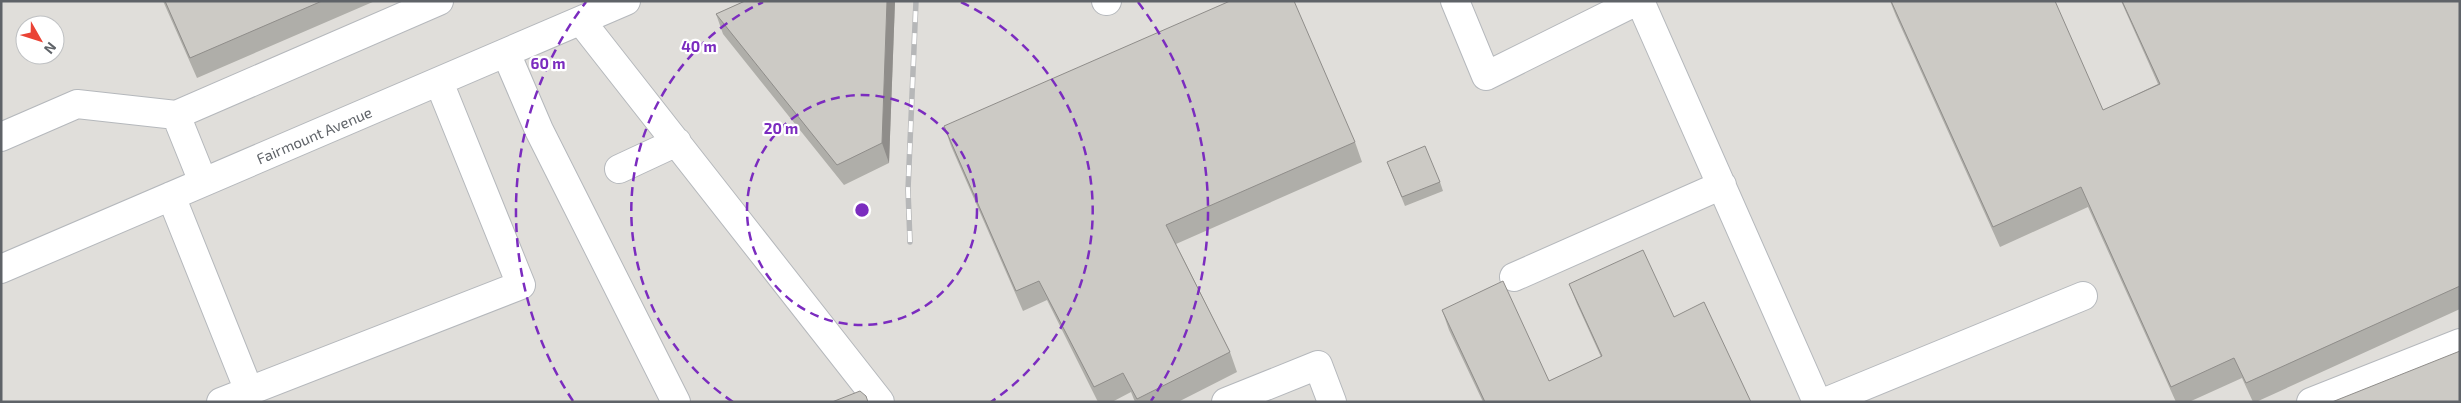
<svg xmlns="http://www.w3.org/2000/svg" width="2461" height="403" font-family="'Exo 2',sans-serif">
	<rect width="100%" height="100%" fill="#f1efe8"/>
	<path fill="#e0deda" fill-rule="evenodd" d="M 1,1 L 2460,1 L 2460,402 L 1,402 ZM 25,25 L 55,25 L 55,55 L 25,55 Z"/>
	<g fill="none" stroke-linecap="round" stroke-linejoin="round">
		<g stroke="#b5b8bc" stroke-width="30">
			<path id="minor" d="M 1106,1 L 1107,1
				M 1455,1 L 1486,76 L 1637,1
				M 1640,1 L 1817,402
				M 581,21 L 880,402
				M 506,53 L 539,130 L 676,402
				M 176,115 L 439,1
				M 1,137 L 77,104 L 176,115 L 203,182
				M 619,169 L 677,142
				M 171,196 L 249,391 L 221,402
				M 1,269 L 626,1
				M 1514,277 L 1722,185
				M 249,391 L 521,285 L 439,82
				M 1226,402 L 1318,365 L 1332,402
				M 1825,402 L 2083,296
				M 2311,402 L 2460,343"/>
		</g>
		<use href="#minor" stroke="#fff" stroke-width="28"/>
		<g stroke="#b6b7b8" stroke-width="5.5">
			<path id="rail" d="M 910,242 L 908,190 L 916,1"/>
		</g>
		<use href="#rail" stroke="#fff" stroke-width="4" stroke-dasharray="11" stroke-linecap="butt"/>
	</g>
	<path fill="#afaea9" d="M 163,1 L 375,1 L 197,78 Z
		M 745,1 L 895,1 L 889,163 L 844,185 L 723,34 L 716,14 Z
		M 1890,1 L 2103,110 L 2158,84 L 2121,1 L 2460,1 L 2460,309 L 2256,402 L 2253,402 L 2242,378 L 2189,402 L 2176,402 L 2088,207 L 2000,247 L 1896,16 Z
		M 944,126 L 1355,142 L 1362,162 L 1176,244 L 1230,352 L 1237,372 L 1178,402 L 1135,402 L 1131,392 L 1112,402 L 1098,402 L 1047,300 L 1023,311 L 951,146 Z
		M 1387,162 L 1440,182 L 1443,191 L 1405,206 Z
		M 1569,284 L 1674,317 L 1751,402 L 1483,402 L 1449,330 L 1442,310 L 1549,381 L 1601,357 L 1577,304 Z"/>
	<path fill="#8f8d8a" d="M 887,1 L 895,1 L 889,163 L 882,143 Z"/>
	<path fill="#cccac5" stroke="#8f8d8a" d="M 165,1 L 322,1 L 190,58 Z
		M 745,1 L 887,1 L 882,143 L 837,165 L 716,14 Z
		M 1230,1 L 1294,1 L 1355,142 L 1166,225 L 1230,352 L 1137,399 L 1123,373 L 1094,387 L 1039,281 L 1016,291 L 944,126 Z
		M 1891,1 L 2055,1 L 2103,110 L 2160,84 L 2122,1 L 2460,1 L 2460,286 L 2246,383 L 2234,358 L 2171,387 L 2081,187 L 1993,227 Z
		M 1425,146 L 1440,182 L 1402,197 L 1387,162 Z
		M 1643,250 L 1674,317 L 1704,302 L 1751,402 L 1485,402 L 1442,310 L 1503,281 L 1549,381 L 1602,356 L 1569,284 Z
		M 2460,351 L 2460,402 L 2332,402 Z
		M 860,391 L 866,396 L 868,402 L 832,402 Z"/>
	<g fill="none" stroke="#7b2cbf" stroke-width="2.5" stroke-dasharray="9 6">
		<circle cx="862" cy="210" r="115"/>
		<path d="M733 402A231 231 0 0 1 763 2M961 2A231 231 0 0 1 991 402"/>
		<path d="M573 401A346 346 0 0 1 586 2M1138 2A346 346 0 0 1 1151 401"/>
	</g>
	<g text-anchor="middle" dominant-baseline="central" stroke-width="4.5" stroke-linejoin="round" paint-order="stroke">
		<g font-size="15" fill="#5f6368" stroke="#fff">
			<text transform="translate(314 135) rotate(-23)">Fairmount Avenue</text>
		</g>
	</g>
	<circle cx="862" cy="210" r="8" fill="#7b2cbf" stroke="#fff" stroke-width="2.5"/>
	<g font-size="15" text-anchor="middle" font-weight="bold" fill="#7b2cbf" stroke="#fff" stroke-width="4.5" stroke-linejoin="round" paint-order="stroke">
		<text x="699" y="52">40 m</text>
		<text x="548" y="69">60 m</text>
		<text x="781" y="134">20 m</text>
	</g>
	<rect width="2461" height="403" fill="none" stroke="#5f6368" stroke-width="5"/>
	<g transform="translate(40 40) rotate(129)"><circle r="24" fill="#ffffff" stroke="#bfc1c3"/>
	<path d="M0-4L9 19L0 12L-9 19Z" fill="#ea4335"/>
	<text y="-8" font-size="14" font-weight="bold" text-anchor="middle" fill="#5f6368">N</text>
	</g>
</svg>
